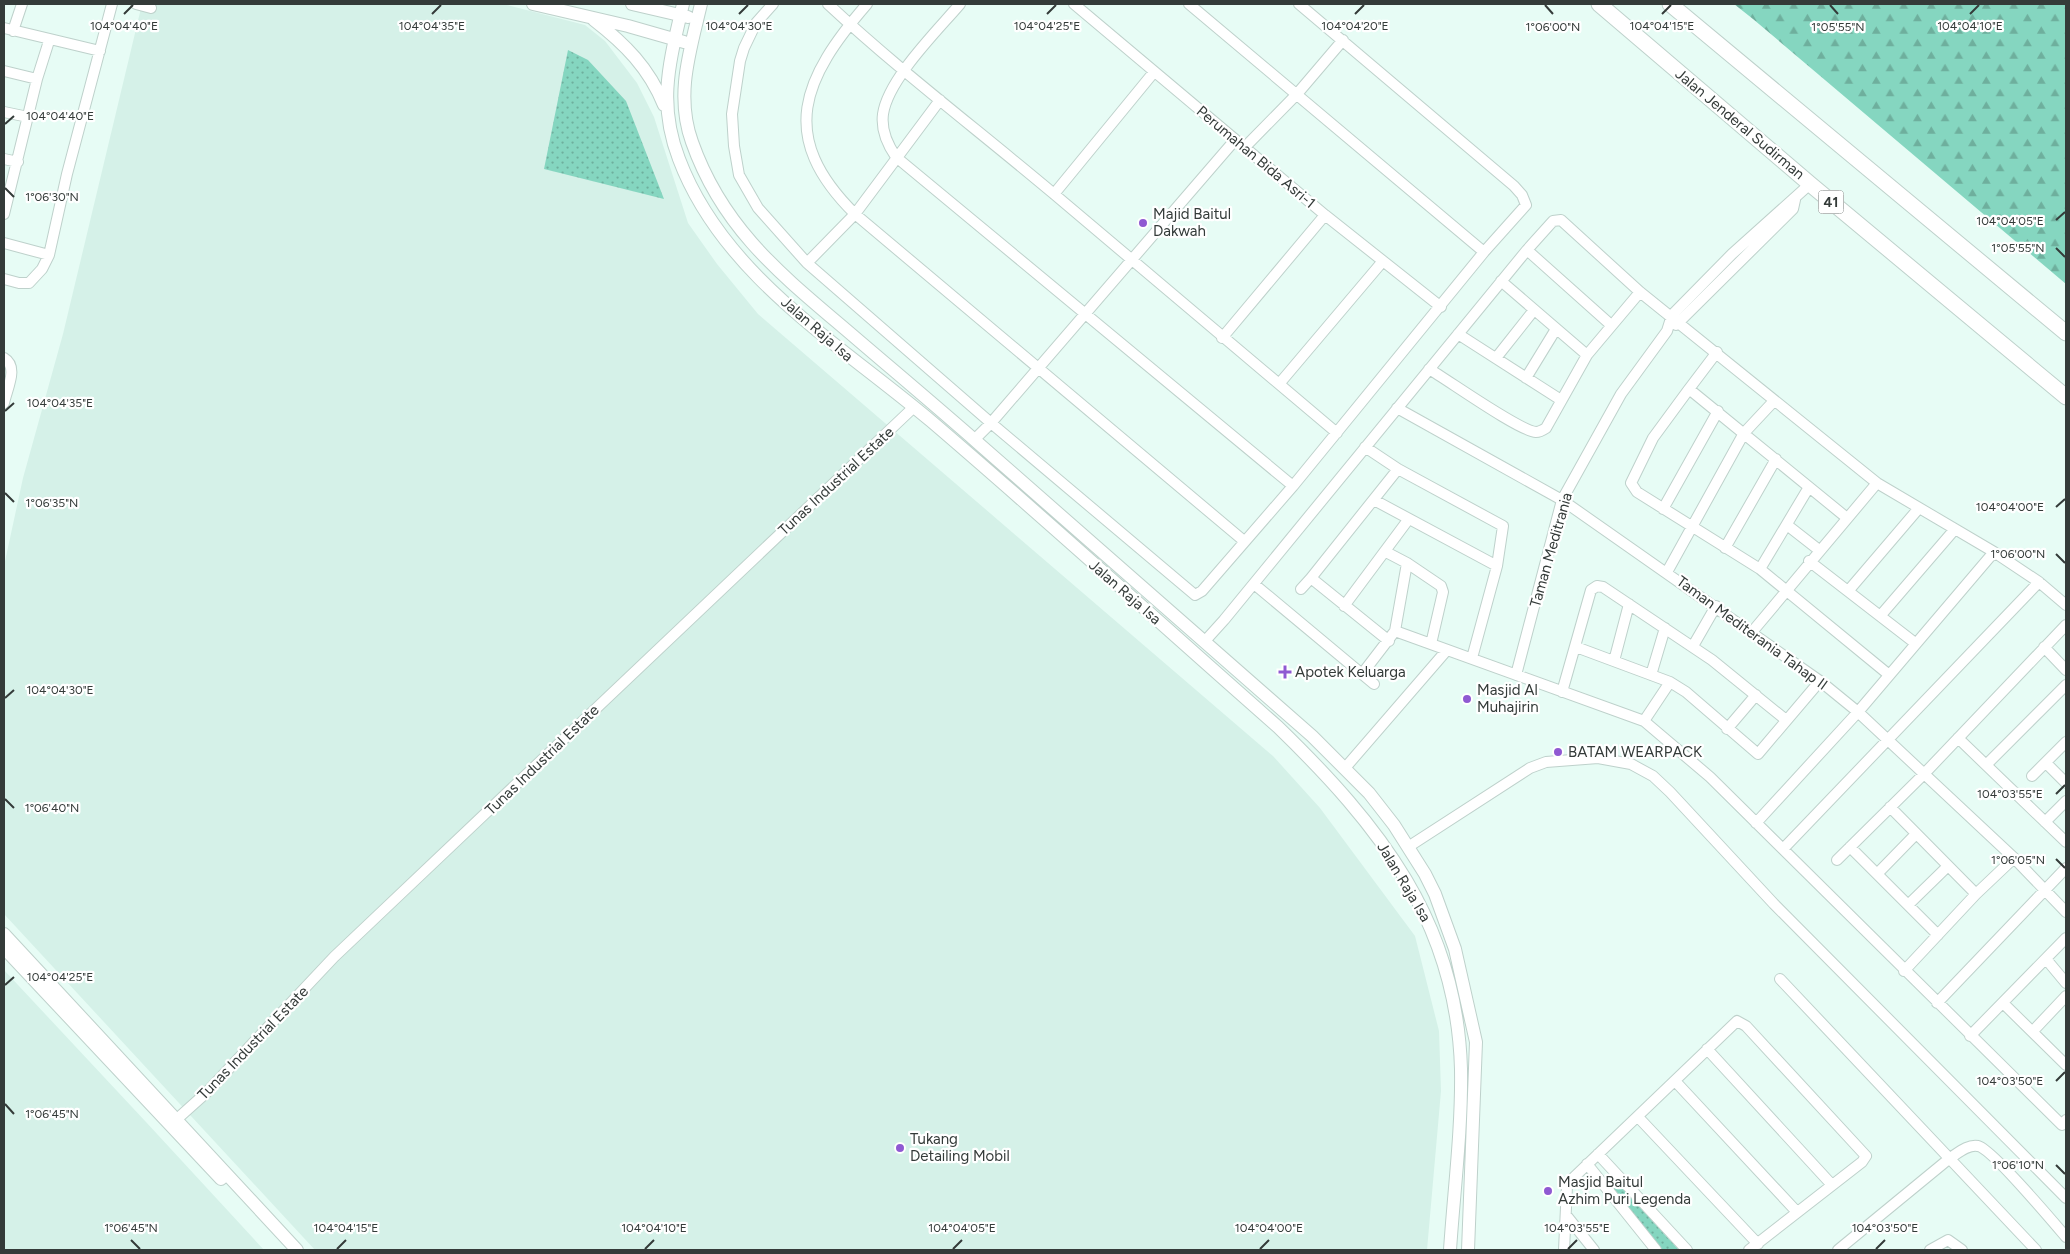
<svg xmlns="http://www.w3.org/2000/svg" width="2070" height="1254" font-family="Figtree,sans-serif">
	<defs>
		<pattern id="forest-firs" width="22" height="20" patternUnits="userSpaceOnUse" patternTransform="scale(1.25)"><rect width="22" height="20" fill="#85d6c0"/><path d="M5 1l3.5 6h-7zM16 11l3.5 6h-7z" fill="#6eaf9d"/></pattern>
		<pattern id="park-dots" width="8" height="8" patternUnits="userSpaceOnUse" patternTransform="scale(1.25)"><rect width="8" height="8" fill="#85d6c0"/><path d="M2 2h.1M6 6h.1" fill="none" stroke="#6eaf9d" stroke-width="1.8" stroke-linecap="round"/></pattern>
	</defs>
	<rect width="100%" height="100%" fill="#e7fcf5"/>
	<path fill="#d5f1e8" d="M 142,4 L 503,4 L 585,25 L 605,41 L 637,83 L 654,117 L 688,223 L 717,264 L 758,314 L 1273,756 L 1320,808 L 1415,936 L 1439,1031 L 1441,1091 L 1427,1250 L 315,1250 L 4,914 L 4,566 L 23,478 L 63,334 Z
		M 4,970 L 146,1122 L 264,1250 L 4,1250 Z"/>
	<path fill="url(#forest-firs)" d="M 1734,4 L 2066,4 L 2066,284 L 1753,19 Z"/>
	<path fill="url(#park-dots)" d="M 568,50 L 588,60 L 626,101 L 664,199 L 544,169 Z
		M 1613,1178 L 1679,1250 L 1658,1250 L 1606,1185 Z"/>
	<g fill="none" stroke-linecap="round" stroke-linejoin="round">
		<g stroke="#bed1cb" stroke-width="12">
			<path id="minor" d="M 136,4 L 151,8
				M 773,4 L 756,23 L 744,48 L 740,61 L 732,114 L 734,146 L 739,175 L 758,208 L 807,263 L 991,423 L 1195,595 L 1202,591 L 1293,486 L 1484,252 L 1526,205 L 1522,195 L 1514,186 L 1299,4
				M 828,4 C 900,71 978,130 1054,194 C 1148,274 1243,353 1337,433
				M 867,4 C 803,78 776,136 855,214 L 1244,541
				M 960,4 C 938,30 888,79 883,114 C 881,129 887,144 896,157 L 1293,486
				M 1074,4 L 1325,215 L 1441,307
				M 1189,4 L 1484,252
				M 4,28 L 100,51
				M 13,31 L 22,4
				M 4,71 L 37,79
				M 4,112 L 28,117
				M 1245,147 L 1297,94 L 1343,40
				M 4,159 L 18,162
				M 1054,194 L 1154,72
				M 4,214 L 37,79 L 49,41
				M 4,243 L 49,255
				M 1527,250 L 1611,325
				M 807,263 L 855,214 L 940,100
				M 4,279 L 19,283 L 29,283 L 42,269 L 49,255 L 67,174 L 112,4
				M 1501,281 L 1587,355
				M 1676,325 L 1793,209 L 1795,200
				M 1458,334 L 1561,400
				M 1222,338 L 1325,215
				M 4,358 C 19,367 7,388 4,403
				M 1496,358 L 1534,310
				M 1429,369 C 1448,380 1519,431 1536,432 C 1540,432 1543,430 1546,428 L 1587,355 L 1640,292
				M 1526,378 L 1556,329
				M 1279,384 L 1383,261
				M 1689,389 L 1717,352
				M 1397,408 L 1562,500 L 1820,681 L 1858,712 L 2014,858 L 2066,912
				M 974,440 L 991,423 L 1235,140
				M 1365,447 L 1398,469 L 1503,526 L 1497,566 L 1472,658
				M 1374,500 L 1497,566
				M 1663,509 L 1718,411
				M 1847,518 L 1689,389 L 1653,438 L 1631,483 L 1637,492 L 1760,569 L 1888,674
				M 1787,525 L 1819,550
				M 1725,548 L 1776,459
				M 1386,552 L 1407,563 L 1441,586 L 1443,592 L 1431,644
				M 1994,552 L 2039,582
				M 1809,561 L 1915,643
				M 1760,569 L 1809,487
				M 1667,572 L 1744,433 L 1773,402
				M 1254,584 L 1374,684
				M 1301,589 L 1311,578
				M 1849,590 L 1919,508
				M 1344,606 L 1408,520
				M 1881,615 L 1955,529
				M 1395,631 L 1644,721 L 1710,777 L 2062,1125 L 2066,1120
				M 1752,632 L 1877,483
				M 1205,641 L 1224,620 L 1527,250 L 1553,221 L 1561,220 L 1640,292 L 1877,483 L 1994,552 L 1858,712 L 1756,823
				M 1389,641 L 1311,578 L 1398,469
				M 1693,646 L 1716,606
				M 1576,647 L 1670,682 L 1686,692 L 1758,754 L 1820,681
				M 2044,647 L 2066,670
				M 1614,661 L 1629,604
				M 1362,674 L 1395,631 L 1407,563
				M 1516,675 L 1562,500 L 1621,394 L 1667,331 L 1672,315 L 1732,254 L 1810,184
				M 1651,675 L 1665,628
				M 1562,692 L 1591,590 L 1597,586 L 1603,587 L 1712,660 L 1786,720
				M 1644,721 L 1670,682
				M 1727,729 L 1756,695
				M 1958,738 L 2066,842
				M 2046,763 L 2066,783
				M 1986,765 L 2066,685
				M 1345,768 L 1447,650
				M 2032,776 L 2066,742
				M 1890,807 L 1976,894
				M 2045,822 L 2066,801
				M 1408,847 L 1530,768 L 1546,762 L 1598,758 L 1631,764 L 1653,776 L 1670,792 L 1774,904 L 2066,1198
				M 1850,847 L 1938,935
				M 1783,849 L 2039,582 L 2066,605
				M 1837,860 L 1923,775 L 2066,625
				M 1877,874 L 1916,834
				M 1908,905 L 1948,866
				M 2046,959 L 2066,983
				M 1904,971 L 1976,894 L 2014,858
				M 1780,979 L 2036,1250
				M 1937,1003 L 2066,868
				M 2003,1003 L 2066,1065
				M 2033,1031 L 2066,996
				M 1970,1036 L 2066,938
				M 1707,1049 L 1832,1185
				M 1675,1081 L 1797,1212
				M 1638,1117 L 1758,1244
				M 177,1119 L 206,1093 L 334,957 L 914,407
				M 1598,1154 L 1687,1250
				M 1587,1164 L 1656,1250
				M 1566,1215 L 1594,1250
				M 1564,1250 L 1567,1186 L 1570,1181 L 1737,1021 L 1746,1026 L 1866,1156 L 1862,1162 L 1749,1250
				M 1838,1250 L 1950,1158 C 1958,1153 1968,1144 1978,1146 C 1991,1148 2054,1223 2066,1237
				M 1930,1250 L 1948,1240 L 1962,1250"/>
		</g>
		<g stroke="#bed1cb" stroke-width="14">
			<path id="major" d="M 533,4 L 628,26 L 684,42
				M 632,4 L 688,17
				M 683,4 C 670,61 657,102 679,159 C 723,276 840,344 931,421 C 1048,521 1162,625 1278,727 C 1379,825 1457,922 1461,1069 C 1462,1129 1454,1190 1450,1250
				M 701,4 C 690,51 675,95 692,142 C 723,230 783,276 851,334 C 893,370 936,406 978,443 C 1090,540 1201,638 1312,736 L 1369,793 L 1394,825 L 1425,874 L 1435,894 L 1455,949 L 1476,1042 L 1468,1250
				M 594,20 C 625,44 649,68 664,105
				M 4,934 L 297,1250
				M 4,948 L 221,1179"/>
		</g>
		<g stroke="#bed1cb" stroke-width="17">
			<path id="highway" d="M 1599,4 L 1810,184 L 2066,397
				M 1670,4 L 2066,333"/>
		</g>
		<use href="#minor" stroke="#fff" stroke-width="10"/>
		<use href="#major" stroke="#fff" stroke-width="12"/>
		<use href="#highway" stroke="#fff" stroke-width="15"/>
	</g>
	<path fill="none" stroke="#343b39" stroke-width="2" d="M 1545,5 L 1553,14M 1830,5 L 1838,14M 124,14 L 133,5M 432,14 L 441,5M 739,14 L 748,5M 1047,14 L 1056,5M 1355,14 L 1364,5M 1662,14 L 1671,5M 1970,14 L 1979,5M 5,124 L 14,116M 5,188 L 14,197M 2056,220 L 2065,212M 2056,248 L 2065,257M 5,411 L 14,403M 5,493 L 14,502M 2056,507 L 2065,499M 2056,554 L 2065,563M 5,698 L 14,690M 2056,794 L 2065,785M 5,799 L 14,808M 2056,859 L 2065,868M 5,985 L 14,977M 2056,1081 L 2065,1072M 5,1104 L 14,1114M 2056,1165 L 2065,1174M 131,1240 L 140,1249M 337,1249 L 346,1240M 645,1249 L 654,1240M 953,1249 L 962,1240M 1260,1249 L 1269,1240M 1568,1249 L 1577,1240M 1876,1249 L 1885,1240"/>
	<g fill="#8f59d2" stroke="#fff" stroke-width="2">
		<circle cx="1143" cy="223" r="5"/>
		<path d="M1282.5 664.5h5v5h5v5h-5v5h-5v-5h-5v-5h5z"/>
		<circle cx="1467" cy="699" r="5"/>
		<circle cx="1558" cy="752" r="5"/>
		<circle cx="900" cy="1148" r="5"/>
		<circle cx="1548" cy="1191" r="5"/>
	</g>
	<g text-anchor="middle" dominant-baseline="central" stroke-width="4.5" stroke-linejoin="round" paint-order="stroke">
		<rect fill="#fff" stroke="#717674" stroke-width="1" x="1818.5" y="190.5" width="25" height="23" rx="4"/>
		<g font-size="14" font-weight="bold" fill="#343b39">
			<text x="1831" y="202">41</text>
		</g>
		<g font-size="15" fill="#343b39" stroke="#fff">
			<text transform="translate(1740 124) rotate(40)">Jalan Jenderal Sudirman</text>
			<text transform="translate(1256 157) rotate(40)">Perumahan Bida Asri-1</text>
			<text transform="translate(817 329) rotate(41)">Jalan Raja Isa</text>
			<text transform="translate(836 481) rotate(-43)">Tunas Industrial Estate</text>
			<text transform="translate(1551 550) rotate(-74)">Taman Meditrania</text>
			<text transform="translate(1125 592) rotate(41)">Jalan Raja Isa</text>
			<text transform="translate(1752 633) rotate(36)">Taman Mediterania Tahap II</text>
			<text transform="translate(542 760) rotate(-44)">Tunas Industrial Estate</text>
			<text transform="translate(1404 882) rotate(59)">Jalan Raja Isa</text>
			<text transform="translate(253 1043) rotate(-46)">Tunas Industrial Estate</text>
		</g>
		<g font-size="15" fill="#343b39" stroke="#fff" text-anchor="start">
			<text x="1153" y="214">Majid Baitul<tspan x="1153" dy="17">Dakwah</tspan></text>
			<text x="1295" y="672">Apotek Keluarga</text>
			<text x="1477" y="690">Masjid Al<tspan x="1477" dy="17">Muhajirin</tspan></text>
			<text x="1568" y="752">BATAM WEARPACK</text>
			<text x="910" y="1139">Tukang<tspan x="910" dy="17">Detailing Mobil</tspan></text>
			<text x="1558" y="1182">Masjid Baitul<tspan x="1558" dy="17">Azhim Puri Legenda</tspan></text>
		</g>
	</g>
	<g font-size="12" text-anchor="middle" fill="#343b39" stroke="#fff" stroke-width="4.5" stroke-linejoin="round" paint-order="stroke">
		<text x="124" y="30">104°04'40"E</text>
		<text x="432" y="30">104°04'35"E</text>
		<text x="739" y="30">104°04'30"E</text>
		<text x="1047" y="30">104°04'25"E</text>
		<text x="1355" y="30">104°04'20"E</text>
		<text x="1662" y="30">104°04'15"E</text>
		<text x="1970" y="30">104°04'10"E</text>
		<text x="1553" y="31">1°06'00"N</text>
		<text x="1838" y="31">1°05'55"N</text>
		<text x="60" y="120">104°04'40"E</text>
		<text x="52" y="201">1°06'30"N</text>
		<text x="2010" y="225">104°04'05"E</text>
		<text x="2018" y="252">1°05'55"N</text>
		<text x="60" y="407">104°04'35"E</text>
		<text x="52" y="507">1°06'35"N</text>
		<text x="2010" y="511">104°04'00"E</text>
		<text x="2018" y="558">1°06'00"N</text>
		<text x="60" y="694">104°04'30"E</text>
		<text x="2010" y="798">104°03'55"E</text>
		<text x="52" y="812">1°06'40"N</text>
		<text x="2018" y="864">1°06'05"N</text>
		<text x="60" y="981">104°04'25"E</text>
		<text x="2010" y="1085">104°03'50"E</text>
		<text x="52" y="1118">1°06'45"N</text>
		<text x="2018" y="1169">1°06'10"N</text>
		<text x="131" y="1232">1°06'45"N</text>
		<text x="346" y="1232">104°04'15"E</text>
		<text x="654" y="1232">104°04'10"E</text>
		<text x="962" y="1232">104°04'05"E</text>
		<text x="1269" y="1232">104°04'00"E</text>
		<text x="1577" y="1232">104°03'55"E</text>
		<text x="1885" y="1232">104°03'50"E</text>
	</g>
	<rect width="2070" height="1254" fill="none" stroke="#343b39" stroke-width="10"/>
</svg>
